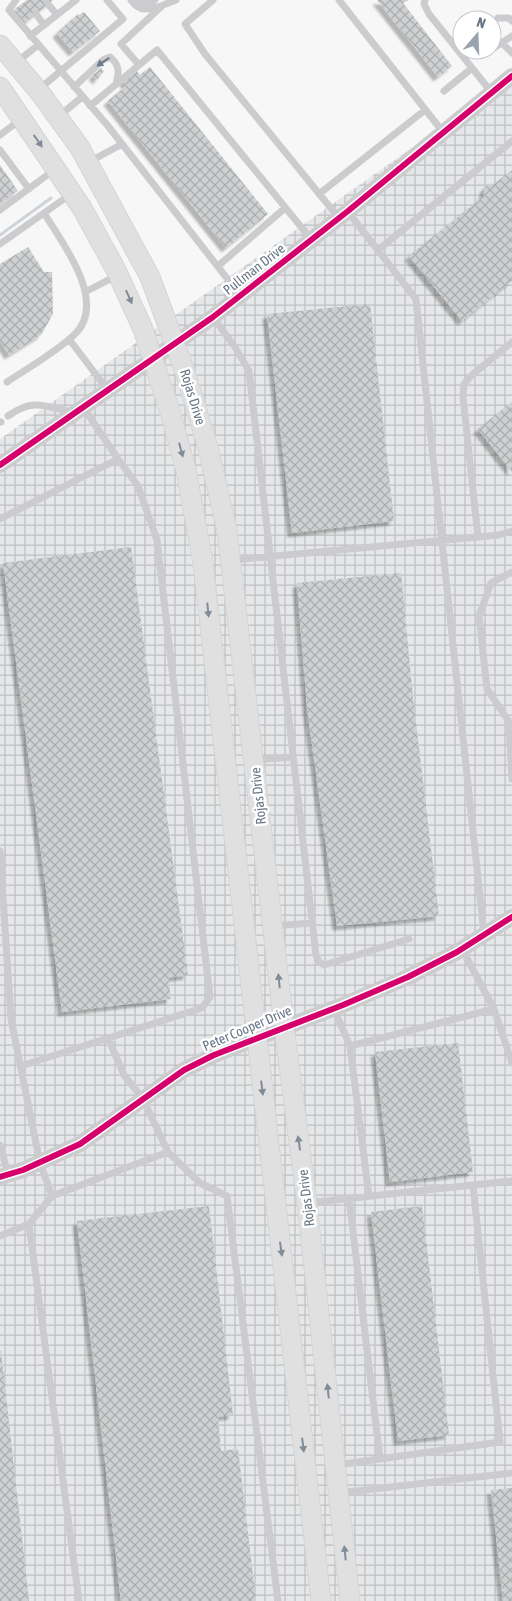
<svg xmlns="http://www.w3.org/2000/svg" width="512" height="1601" font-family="'Asap Condensed',sans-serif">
	<defs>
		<pattern id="industrial-grid" width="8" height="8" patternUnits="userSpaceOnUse" patternTransform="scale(1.25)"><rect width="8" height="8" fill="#e6e7e8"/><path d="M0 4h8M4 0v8" fill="none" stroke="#bec0c2"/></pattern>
		<pattern id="building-cross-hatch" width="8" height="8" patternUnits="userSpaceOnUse" patternTransform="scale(1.25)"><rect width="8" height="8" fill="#ced0d1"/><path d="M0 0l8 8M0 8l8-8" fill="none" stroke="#abaeaf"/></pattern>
		<filter id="shadow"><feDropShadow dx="-4.5" dy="4.5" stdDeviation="1" flood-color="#0004"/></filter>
	</defs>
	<rect width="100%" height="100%" fill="#f7f7f7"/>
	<path fill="url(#industrial-grid)" d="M 512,77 L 512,1601 L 0,1601 L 0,439 Z"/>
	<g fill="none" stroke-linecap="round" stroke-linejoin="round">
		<path stroke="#ccd4d8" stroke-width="3" d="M 0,235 L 51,198"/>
	</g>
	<path fill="url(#building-cross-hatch)" filter="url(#shadow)" d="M 27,0 L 53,0 L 26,22 L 15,9 Z
		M 377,0 L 409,0 L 403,3 L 452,66 L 438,77 Z
		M 84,12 L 100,31 L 73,52 L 57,33 L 78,14 L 79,15 Z
		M 150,67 L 268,214 L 226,248 L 108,101 L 127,85 L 123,81 L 136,70 L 140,75 Z
		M 101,68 L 104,71 L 97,80 L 93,75 Z
		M 0,165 L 18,191 L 0,203 Z
		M 512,170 L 512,281 L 462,321 L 409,256 L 483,197 L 485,187 L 491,183 L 493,185 Z
		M 28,247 L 44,272 L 52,272 L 53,314 L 41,335 L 9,355 L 0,341 L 0,264 Z
		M 370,304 L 394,521 L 292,533 L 267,314 Z
		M 512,402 L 512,472 L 478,429 Z
		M 131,547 L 188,975 L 168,978 L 171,999 L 62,1012 L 3,563 Z
		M 401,573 L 413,697 L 439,916 L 337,926 L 307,708 L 297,583 Z
		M 458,1043 L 473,1172 L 390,1182 L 375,1052 Z
		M 209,1206 L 233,1415 L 218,1417 L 221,1451 L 238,1449 L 256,1601 L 121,1601 L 77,1221 Z
		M 422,1206 L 449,1435 L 398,1441 L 371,1212 Z
		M 0,1351 L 1,1351 L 29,1601 L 0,1601 Z
		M 512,1488 L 512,1601 L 503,1601 L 491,1490 Z"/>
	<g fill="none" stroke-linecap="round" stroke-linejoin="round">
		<g stroke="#d4d5d6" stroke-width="21">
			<path id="secondary" d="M 0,45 L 41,94 L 80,148 L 150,277 L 184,369 L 207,444 L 227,530 L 284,1026 L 307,1203 L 350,1601
				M 0,87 L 82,208 L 115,268 L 143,329 L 171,415 L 186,470 L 203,563 L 321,1601"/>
		</g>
		<path stroke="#ccccce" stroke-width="7" d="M 16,0 L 9,10 L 108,126 L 240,295
			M 131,0 C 139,12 148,10 161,6
			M 135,0 L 147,4 L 155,0
			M 213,0 L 185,24 L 205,54 L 339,218
			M 339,0 L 443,132
			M 425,0 L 424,4 L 429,14 L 492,93
			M 48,4 L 57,15
			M 36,14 L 44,25
			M 498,18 L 509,18 L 512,21
			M 30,36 L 76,0
			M 503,44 L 512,53
			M 492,49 L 512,36
			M 17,62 L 38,45
			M 139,65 L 121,44 L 163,5 L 176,0
			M 74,87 L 103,60 L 110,57 C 120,65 119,73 116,84
			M 38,90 L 123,19 L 107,0
			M 444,91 L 472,68
			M 90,106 L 157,50 L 311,239
			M 59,116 L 82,97
			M 0,135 L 20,120
			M 0,150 L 29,189
			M 89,162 L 122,144
			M 319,194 L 425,110
			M 0,210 L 54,170
			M 348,212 L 416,299 L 484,934
			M 0,244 L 71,194
			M 378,250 L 512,141
			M 218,266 L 285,208
			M 85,292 L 118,275
			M 213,317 L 235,347 L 249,371 L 316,955 L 319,962 L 324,965 L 409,939
			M 69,339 L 107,389
			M 7,382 C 29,367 55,353 74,335 C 109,303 62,242 44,213
			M 8,416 C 34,398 43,406 72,412
			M 0,422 L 1,422
			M 0,519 L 118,459 L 83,407
			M 478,537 L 463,397 L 464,384 L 472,375 L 512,342
			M 232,560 L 499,535 L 512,531
			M 512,572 L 491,583 L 479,616 L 487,689 L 512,726
			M 509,722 L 512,779
			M 255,760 L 293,757
			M 0,851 L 11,1019 L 40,1163 L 52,1196 L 168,1152
			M 273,926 L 312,923
			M 334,1009 L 350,1046 L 369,1196
			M 494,1009 L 512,1063
			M 108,1038 L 124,1075 L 143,1099 L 168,1152 L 200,1183 L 227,1196 L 278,1601
			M 350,1046 L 494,1009 L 462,949
			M 21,1066 L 202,1008 L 210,997 L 157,540 L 138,486 L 118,459
			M 0,1145 L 8,1174
			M 473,1185 L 512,1181
			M 349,1198 L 380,1459
			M 307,1203 L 473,1185 L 500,1442 L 337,1465
			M 29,1224 L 79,1601
			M 0,1236 L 29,1224 L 52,1196
			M 339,1493 L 512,1473"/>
		<path stroke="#ccccce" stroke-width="16" d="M 0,465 L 213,317 L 348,211 L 512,76
			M 0,1177 L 23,1170 L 80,1144 L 184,1070 L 214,1055 L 343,1005 L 408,977 L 457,952 L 512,917"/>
		<use href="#secondary" stroke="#e0e0e1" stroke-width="19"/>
		<g stroke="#fff" stroke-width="9">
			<path id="cycleway" d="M 0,465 L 213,317 L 348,211 L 512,76
				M 0,1177 L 23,1170 L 80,1144 L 184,1070 L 214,1055 L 343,1005 L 408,977 L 457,952 L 512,917"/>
		</g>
		<use href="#cycleway" stroke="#d6006c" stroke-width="6"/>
	</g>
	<defs><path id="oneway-solid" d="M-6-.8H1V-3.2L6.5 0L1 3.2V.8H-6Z" transform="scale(1.25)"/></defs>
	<use fill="#6d7b8a" href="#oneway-solid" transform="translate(103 62) rotate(147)"/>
	<g fill="#808c98">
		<use href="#oneway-solid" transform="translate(38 141) rotate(55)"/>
		<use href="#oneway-solid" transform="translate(129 297) rotate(66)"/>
		<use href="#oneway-solid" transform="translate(181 450) rotate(75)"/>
		<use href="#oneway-solid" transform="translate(208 610) rotate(84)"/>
		<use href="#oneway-solid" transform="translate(279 981) rotate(-96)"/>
		<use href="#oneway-solid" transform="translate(262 1088) rotate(83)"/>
		<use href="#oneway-solid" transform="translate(299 1143) rotate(-98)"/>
		<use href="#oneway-solid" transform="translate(281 1249) rotate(82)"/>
		<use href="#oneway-solid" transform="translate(328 1391) rotate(-96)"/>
		<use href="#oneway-solid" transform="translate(303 1445) rotate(83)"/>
		<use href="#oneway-solid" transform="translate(345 1553) rotate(-96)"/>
	</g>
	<g text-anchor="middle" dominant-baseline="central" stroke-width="5" stroke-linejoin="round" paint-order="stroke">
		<g font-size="14" fill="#687786" stroke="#fff">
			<text transform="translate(254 269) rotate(-38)">Pullman Drive</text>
			<text transform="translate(193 397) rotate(73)">Rojas Drive</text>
			<text transform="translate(258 796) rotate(-96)">Rojas Drive</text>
			<text transform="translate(247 1028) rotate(-23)">Peter Cooper Drive</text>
			<text transform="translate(306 1198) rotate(-97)">Rojas Drive</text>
		</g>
	</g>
	<g transform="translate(477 35) rotate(19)"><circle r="24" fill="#ffffff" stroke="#c3c9cf"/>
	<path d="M0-4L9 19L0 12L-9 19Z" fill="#9aa4ae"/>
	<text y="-8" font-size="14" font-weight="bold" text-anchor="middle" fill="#687786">N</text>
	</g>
</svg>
